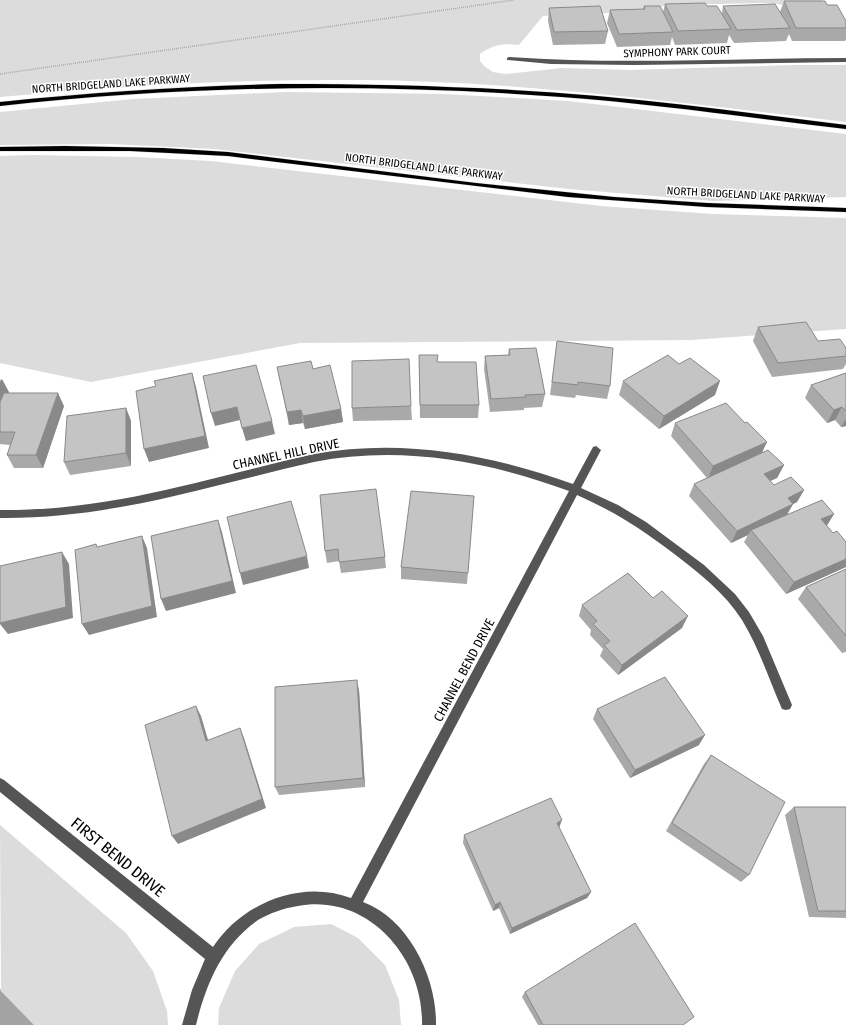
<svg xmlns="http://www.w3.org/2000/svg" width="846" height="1025" font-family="'Fira Sans Condensed',sans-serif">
	<rect width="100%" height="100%" fill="#fff"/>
	<path fill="#dcdcdc" d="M 0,0 L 823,0 L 813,8 L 766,3 L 674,5 L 607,13 L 543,16 L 519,45 C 504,43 493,44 480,54 L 480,61 L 484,66 L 493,72 L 505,74 L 562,68 L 629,70 L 793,65 L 846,65 L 846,122 C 684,103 521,81 358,80 C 238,79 119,86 0,97 Z
		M 286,92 L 444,94 L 568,101 L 846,134 L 846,197 L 714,201 L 569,189 L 214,149 L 110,144 L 0,145 L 0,112 L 133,99 Z
		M 33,155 L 136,157 L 211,161 L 601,206 L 713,214 L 846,218 L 846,329 L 691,340 L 300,343 L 91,382 L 0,363 L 0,156 Z
		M 0,825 L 126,933 L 153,971 L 167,1011 L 168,1025 L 34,1025 L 1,991 Z
		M 331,924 L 358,938 L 385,965 L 399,1000 L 401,1025 L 218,1025 L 219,1008 L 235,971 L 259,944 L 294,927 Z"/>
	<path fill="#a3a3a3" d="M 0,988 L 1,991 L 34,1025 L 0,1025 Z"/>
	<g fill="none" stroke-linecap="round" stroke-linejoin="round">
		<g stroke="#dbdbdb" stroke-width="1">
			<path id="major" d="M 281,84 C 387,84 492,87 597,96 C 680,103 763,115 846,125 L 846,129 C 751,118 657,104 562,97 C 374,83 188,85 0,106 L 0,102 C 94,92 187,86 281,84 Z
				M 65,146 L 163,148 L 228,152 L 476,183 L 614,197 L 707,203 L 846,208 L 846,212 L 707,207 L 568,197 L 228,156 L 130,151 L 0,151 L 0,147 Z"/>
		</g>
		<path stroke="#777" stroke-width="1.5" stroke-dasharray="0.5 1.5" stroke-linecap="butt" d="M 0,74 L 514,0"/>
		<path fill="#555" fill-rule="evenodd" d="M 509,57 C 621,65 734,58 846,58 L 846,62 L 635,65 L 551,64 L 507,60 L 507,58 Z
			M 596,446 L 601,450 L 581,488 L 618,505 L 646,522 L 704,565 L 735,594 L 749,612 L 763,636 L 792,705 L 790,709 L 786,710 L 782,709 C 769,679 759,648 742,620 C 725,593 698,572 673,553 C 640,528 615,512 577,495 L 363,902 C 409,919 437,978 436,1025 L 422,1025 C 424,958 368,893 298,906 C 284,908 270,913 258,920 C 222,945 206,984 196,1025 L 182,1025 L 192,990 L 205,959 L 0,792 L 0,778 L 4,780 L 213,947 C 242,903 301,879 351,898 L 569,491 C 488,461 400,445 314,462 C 207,486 112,519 0,518 L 0,510 C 112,511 207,478 314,454 C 401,438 490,454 573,484 L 593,447 Z"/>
		<use href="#major" fill="#000" fill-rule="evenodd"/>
	</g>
	<path fill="#a9a9a9" d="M 784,1 L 827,5 L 846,21 L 846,39 L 845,41 L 792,41 L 789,34 L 786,41 L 734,43 L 729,35 L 727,43 L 675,45 L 672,37 L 670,45 L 617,47 L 607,23 L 610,10 L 643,9 L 644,6 L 663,12 L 665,4 L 707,6 L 722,13 L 723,6 L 780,12 Z
		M 549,8 L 608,31 L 605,44 L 553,45 L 548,21 Z
		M 758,327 L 846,348 L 846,364 L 843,369 L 772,377 L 753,341 Z
		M 557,341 L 610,386 L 607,399 L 576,395 L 575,398 L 550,395 Z
		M 509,349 L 545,394 L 542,407 L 524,408 L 524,410 L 490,412 L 484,369 L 485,356 L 508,355 Z
		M 419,355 L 437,362 L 479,405 L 478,418 L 420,418 Z
		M 679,364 L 715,395 L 659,429 L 619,395 L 623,381 Z
		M 277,367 L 313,369 L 341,409 L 343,422 L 305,429 L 303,423 L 289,425 Z
		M 846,373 L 846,426 L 841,427 L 835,420 L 827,423 L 805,398 L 811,385 Z
		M 0,379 L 9,393 L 64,406 L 43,468 L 14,468 L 7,455 L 10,445 L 0,444 Z
		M 411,406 L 412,420 L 353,421 L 352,408 Z
		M 126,408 L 131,421 L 131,466 L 70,475 L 64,462 Z
		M 675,423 L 762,452 L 784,465 L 777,478 L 770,481 L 774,485 L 804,490 L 797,502 L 793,504 L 787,515 L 834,514 L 827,526 L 833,533 L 846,542 L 846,567 L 786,594 L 744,542 L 748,535 L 731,543 L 689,496 L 694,484 L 707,478 L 671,436 Z
		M 320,495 L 385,557 L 386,568 L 341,573 L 339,561 L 327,563 L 325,551 Z
		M 474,496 L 467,584 L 401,579 L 401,567 Z
		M 846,569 L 846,652 L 842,653 L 798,599 L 806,587 Z
		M 582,605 L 682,628 L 618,675 L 600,656 L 603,649 L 590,635 L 591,630 L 579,616 Z
		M 359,690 L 365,787 L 279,795 L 275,787 Z
		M 597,709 L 699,745 L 630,778 L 593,719 Z
		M 711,755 L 749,875 L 741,882 L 666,831 L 704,764 Z
		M 794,807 L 846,807 L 846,918 L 809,917 L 785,815 Z
		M 559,828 L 591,892 L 587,898 L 510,934 L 499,908 L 493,911 L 463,843 L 464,835 Z
		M 525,992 L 683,1025 L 538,1025 L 522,997 Z"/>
	<path fill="#898989" d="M 192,373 L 196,387 L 209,448 L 149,462 L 144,449 Z
		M 2,379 L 9,392 L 0,409 L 0,382 Z
		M 720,381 L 715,395 L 659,429 L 664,416 Z
		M 58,393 L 64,406 L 43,468 L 36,455 Z
		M 237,407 L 240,420 L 215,426 L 211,413 Z
		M 842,407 L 835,420 L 827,423 L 834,410 Z
		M 126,408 L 131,421 L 131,466 L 126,453 Z
		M 341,409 L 343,422 L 305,429 L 303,416 Z
		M 301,410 L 303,423 L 289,425 L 287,412 Z
		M 846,419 L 846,426 L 841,427 Z
		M 272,421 L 275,434 L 246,441 L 242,428 Z
		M 767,442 L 761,455 L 708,479 L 713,466 Z
		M 784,465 L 777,478 L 757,487 L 764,474 Z
		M 804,490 L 797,502 L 793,504 L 786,516 L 751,530 L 748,535 L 731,543 L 737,531 L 788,498 Z
		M 834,514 L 826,526 L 821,519 Z
		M 218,520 L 222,532 L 236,593 L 166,611 L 161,599 Z
		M 142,536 L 147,548 L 157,617 L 89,635 L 82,624 Z
		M 62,552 L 69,564 L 73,618 L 8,634 L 0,624 L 0,623 Z
		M 307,556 L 309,568 L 243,585 L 240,573 Z
		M 846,559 L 846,567 L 786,594 L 794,582 Z
		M 688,616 L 682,628 L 618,675 L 622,665 Z
		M 357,680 L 359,690 L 365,787 L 363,778 Z
		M 196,706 L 201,716 L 211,750 L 206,741 Z
		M 240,728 L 244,738 L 266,808 L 178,844 L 172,836 Z
		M 705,735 L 699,745 L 630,778 L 635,770 Z
		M 562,820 L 559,828 L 557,823 Z
		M 591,892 L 587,898 L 510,934 L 512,928 Z
		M 500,902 L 499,908 L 493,911 L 495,905 Z"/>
	<path fill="#c4c4c4" stroke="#898989" d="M 784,1 L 825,1 L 827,5 L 837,5 L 846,21 L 846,28 L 796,28 Z
		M 705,3 L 707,6 L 717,6 L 731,29 L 678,31 L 665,4 Z
		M 775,4 L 790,28 L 737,30 L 723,6 Z
		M 600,6 L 608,31 L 554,32 L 549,8 Z
		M 644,6 L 660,6 L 673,32 L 619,34 L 610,10 L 645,9 Z
		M 806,322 L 818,341 L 840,339 L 846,348 L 846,356 L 778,363 L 758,327 Z
		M 557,341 L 613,348 L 610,386 L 578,382 L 578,385 L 552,382 Z
		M 536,348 L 545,394 L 525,395 L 526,397 L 491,399 L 485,356 L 510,355 L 509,349 Z
		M 419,355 L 438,355 L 437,362 L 476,362 L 479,405 L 420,405 Z
		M 668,355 L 679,364 L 690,358 L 720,381 L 664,416 L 623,381 Z
		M 409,359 L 411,406 L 352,408 L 352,361 Z
		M 311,361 L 313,369 L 330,365 L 341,409 L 303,416 L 301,410 L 287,412 L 277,367 Z
		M 256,365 L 272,421 L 242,428 L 237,407 L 211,413 L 203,376 Z
		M 192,373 L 205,436 L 144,449 L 136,391 L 156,386 L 154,381 Z
		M 846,373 L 846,411 L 842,407 L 834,410 L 811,385 Z
		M 4,393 L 58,393 L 36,455 L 7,455 L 15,432 L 0,432 L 0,402 Z
		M 726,403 L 745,423 L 747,422 L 767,442 L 713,466 L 675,423 Z
		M 126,408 L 126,453 L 64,462 L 67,416 Z
		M 768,450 L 784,465 L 764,474 L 774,485 L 791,477 L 804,490 L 788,498 L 793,504 L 737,531 L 694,484 Z
		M 376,489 L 385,557 L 339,562 L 338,549 L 325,551 L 320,495 Z
		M 411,491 L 474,496 L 468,573 L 401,567 Z
		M 822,500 L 834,514 L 821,519 L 833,533 L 837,531 L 846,542 L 846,559 L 794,582 L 751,530 Z
		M 291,501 L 307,556 L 240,573 L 227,517 Z
		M 218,520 L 232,581 L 161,599 L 151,536 Z
		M 142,536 L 152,606 L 82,624 L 75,550 L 96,544 L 97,547 Z
		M 62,552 L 66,607 L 0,623 L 0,566 Z
		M 846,569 L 846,636 L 806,587 Z
		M 628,573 L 653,598 L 662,591 L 688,616 L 622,665 L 604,645 L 610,641 L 593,624 L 597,621 L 582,605 Z
		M 665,677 L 705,735 L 635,770 L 597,709 Z
		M 357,680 L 363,778 L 275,787 L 275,687 Z
		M 196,706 L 206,741 L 240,728 L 262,799 L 172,836 L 145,725 Z
		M 711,755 L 785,802 L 749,875 L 672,823 Z
		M 551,798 L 562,820 L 557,823 L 591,892 L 512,928 L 500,902 L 495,905 L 464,835 Z
		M 794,807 L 846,807 L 846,911 L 818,911 Z
		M 635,923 L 694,1017 L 683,1025 L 543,1025 L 525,992 Z"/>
	<g text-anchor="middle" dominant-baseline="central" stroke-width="3" stroke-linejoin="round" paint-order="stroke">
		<g font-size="11" fill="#000" stroke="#fff">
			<text transform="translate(677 52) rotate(-2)">SYMPHONY PARK COURT</text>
			<text transform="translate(111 84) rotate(-4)">NORTH BRIDGELAND LAKE PARKWAY</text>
			<text transform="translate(424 167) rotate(7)">NORTH BRIDGELAND LAKE PARKWAY</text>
			<text transform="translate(746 195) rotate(3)">NORTH BRIDGELAND LAKE PARKWAY</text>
		</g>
		<g font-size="13" fill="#000" stroke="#fff">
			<text transform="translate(286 454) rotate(-12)">CHANNEL HILL DRIVE</text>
			<text transform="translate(464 670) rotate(-62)">CHANNEL BEND DRIVE</text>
		</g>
		<g font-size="16" fill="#000" stroke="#fff">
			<text transform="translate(118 857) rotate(39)">FIRST BEND DRIVE</text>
		</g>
	</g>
</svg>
